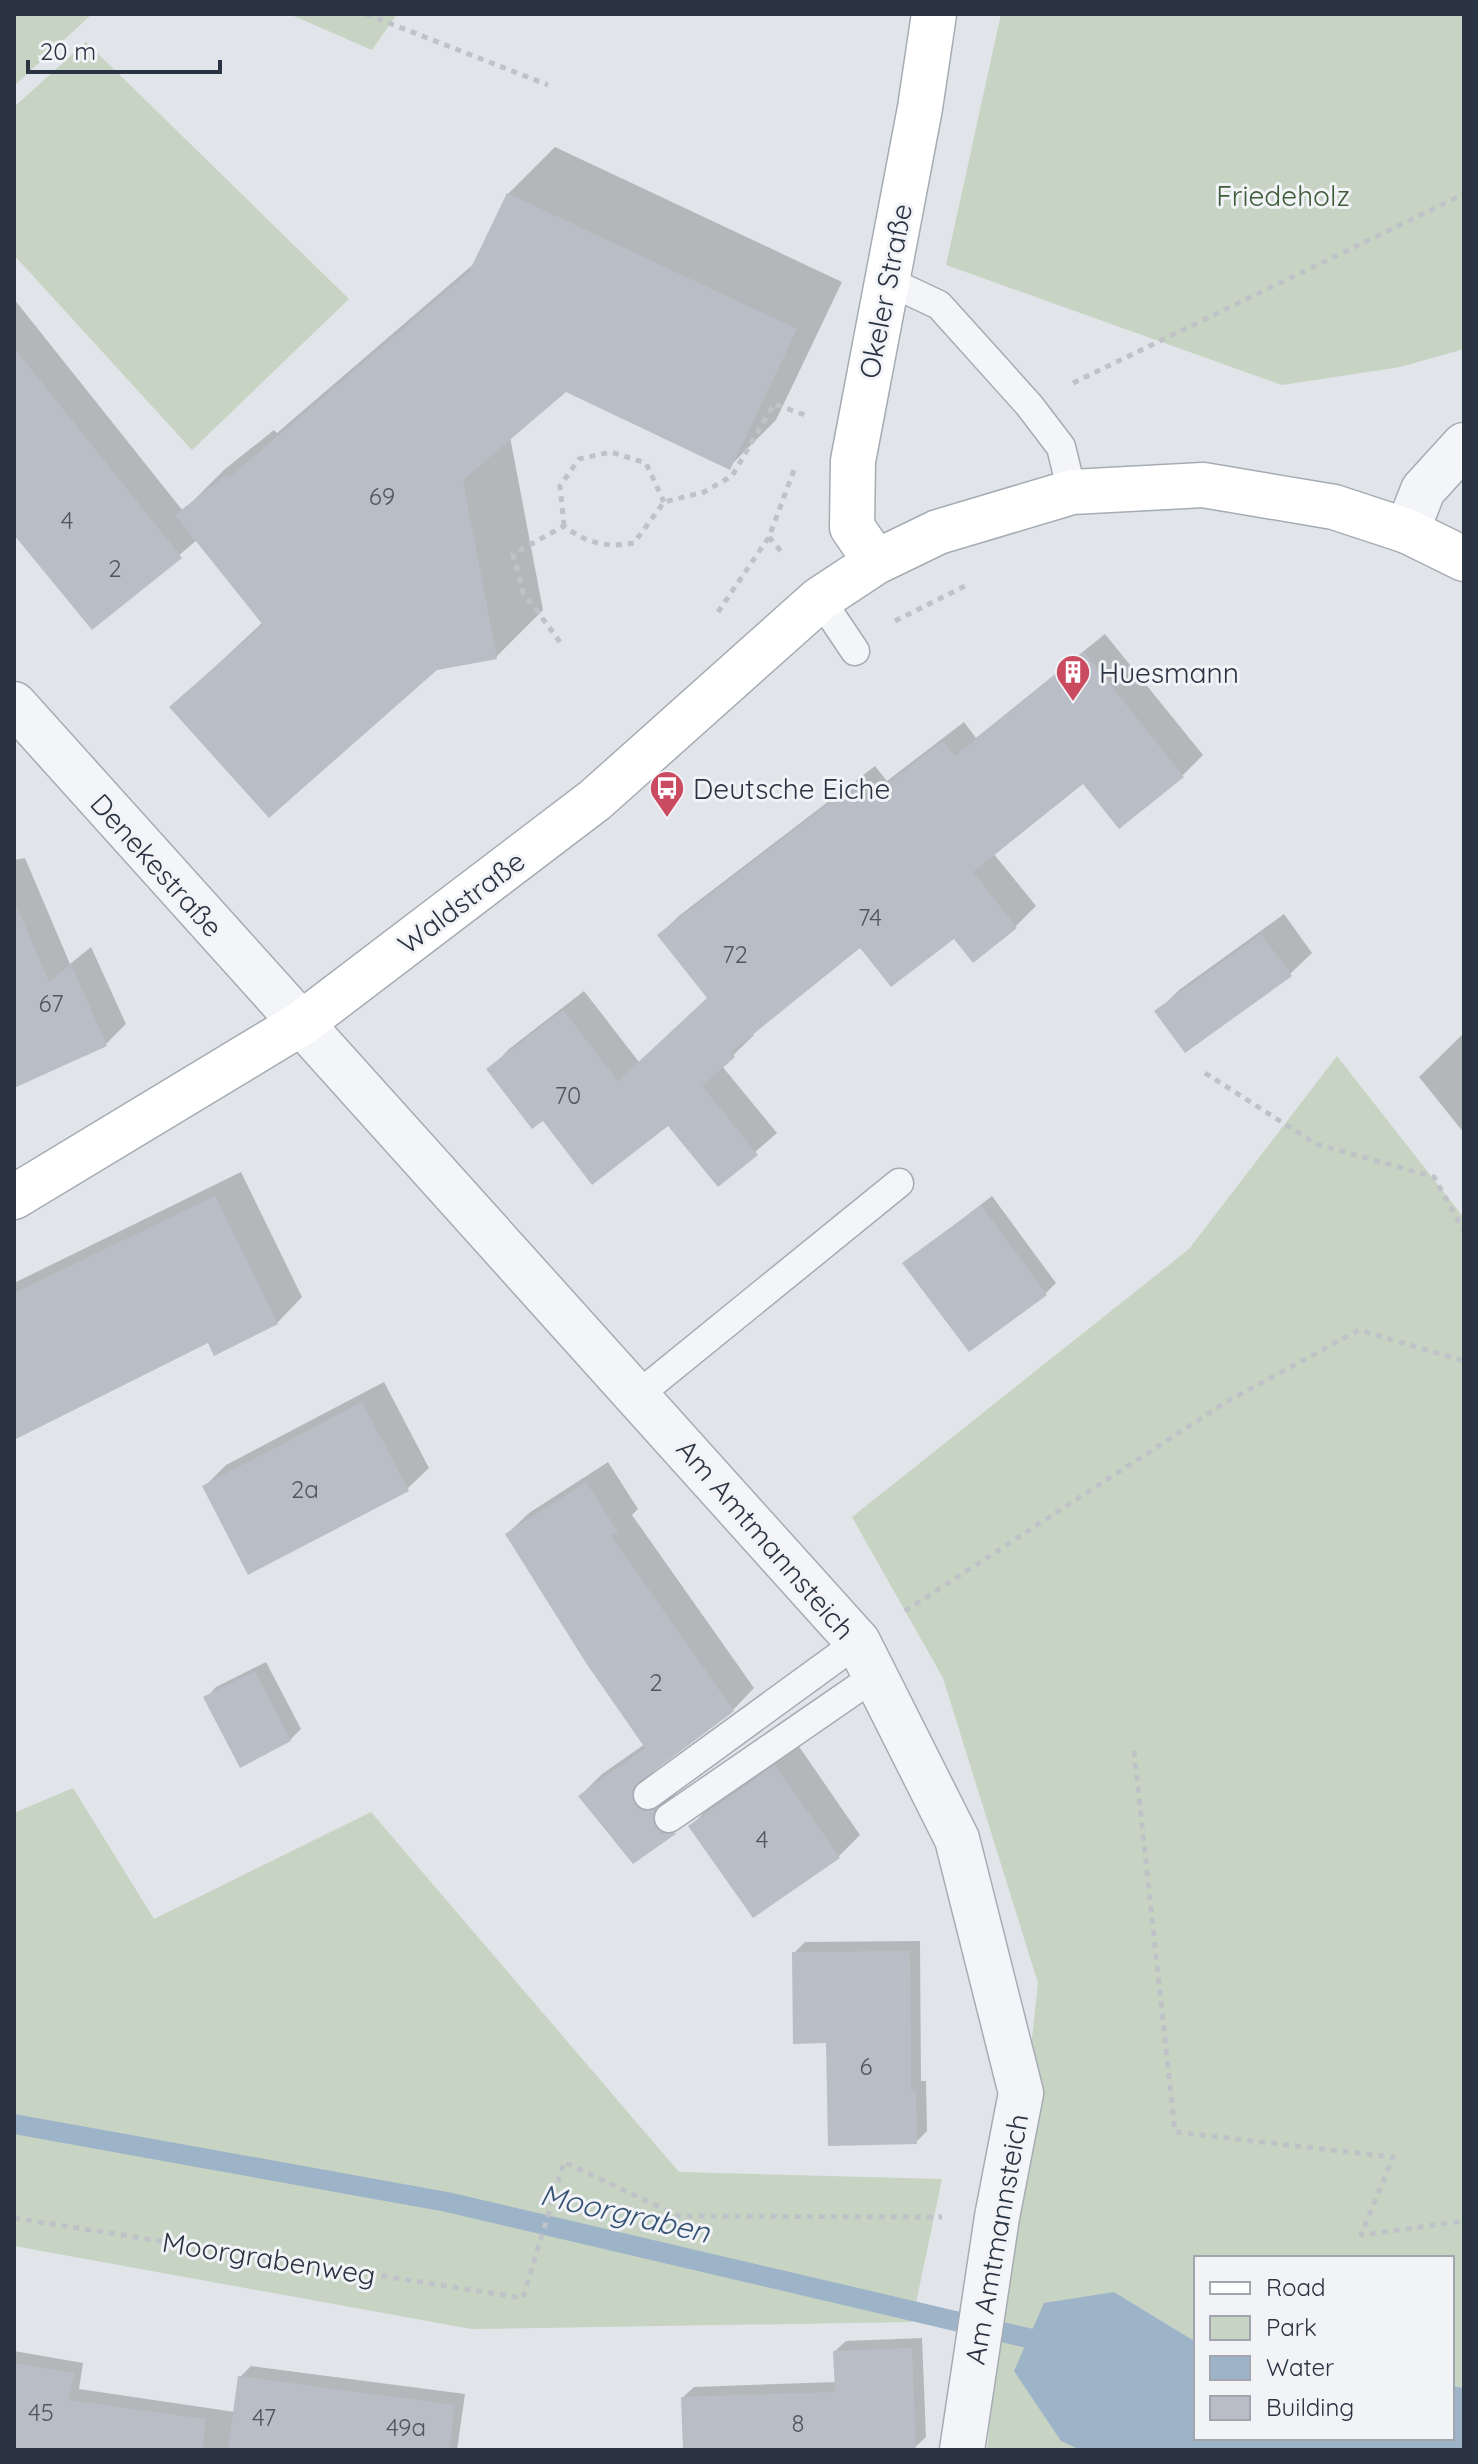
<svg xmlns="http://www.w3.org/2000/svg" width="1478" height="2464" font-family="Quicksand,sans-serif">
	<rect width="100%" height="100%" fill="#e1e5e9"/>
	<path fill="#c7d3c3" d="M 14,14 L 92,14 L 14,86 Z
		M 289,14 L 397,14 L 372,50 Z
		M 1001,14 L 1464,14 L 1464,349 L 1400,367 L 1282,385 L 946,265 Z
		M 86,42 L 349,299 L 192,450 L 14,255 L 14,107 Z
		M 1337,1056 L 1464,1218 L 1464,2388 L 1452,2386 L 1452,2258 L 1196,2258 L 1196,2342 L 1114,2292 L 1061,2441 L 1080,2450 L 987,2450 L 1038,1983 L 943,1678 L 852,1517 L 1189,1249 Z
		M 73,1788 L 154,1919 L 371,1812 L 679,2172 L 942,2179 L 912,2322 L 471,2329 L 14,2246 L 14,1813 Z"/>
	<path fill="#9db3c8" d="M 1114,2292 L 1196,2342 L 1196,2438 L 1452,2438 L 1452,2386 L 1464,2388 L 1464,2450 L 1080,2450 L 1061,2441 L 1014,2371 L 1044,2303 Z"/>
	<path fill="#0003" d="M 555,147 L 842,282 L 776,420 L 729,467 L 566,390 L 510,437 L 543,610 L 496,657 L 172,707 L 263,622 L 197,540 L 93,628 L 14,532 L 14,299 L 183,511 L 225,469 L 274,430 L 277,433 L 476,262 L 508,194 Z
		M 1105,634 L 1203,755 L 1183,775 L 1083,782 L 993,853 L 1036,906 L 1016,926 L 861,945 L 751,1033 L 754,1035 L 722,1066 L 777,1133 L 718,1184 L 668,1123 L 543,1119 L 489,1070 L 509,1049 L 584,991 L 639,1062 L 709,998 L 659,935 L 680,915 L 875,766 L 887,781 L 964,722 L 976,738 Z
		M 25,858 L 70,964 L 91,947 L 126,1024 L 106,1044 L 14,1086 L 14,860 Z
		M 1284,914 L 1312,953 L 1290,974 L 1157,1012 L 1179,990 Z
		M 1464,1033 L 1464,1133 L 1419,1077 Z
		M 241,1172 L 302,1297 L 277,1323 L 209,1341 L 14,1438 L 14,1283 Z
		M 992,1196 L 1056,1283 L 1046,1293 L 905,1263 Z
		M 384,1382 L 429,1468 L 407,1489 L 204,1487 L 226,1465 Z
		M 608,1462 L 638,1509 L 632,1515 L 754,1688 L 733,1710 L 654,1769 L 655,1782 L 675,1790 L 676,1806 L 694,1812 L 675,1831 L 633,1862 L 580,1796 L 602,1774 L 645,1744 L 507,1534 L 529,1513 Z
		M 266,1662 L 301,1729 L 290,1740 L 206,1698 L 216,1687 Z
		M 798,1745 L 860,1835 L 838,1857 L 691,1826 L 712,1804 Z
		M 920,1941 L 921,2081 L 926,2081 L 927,2131 L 916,2142 L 828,2041 L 794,1953 L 805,1942 Z
		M 922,2338 L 926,2437 L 912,2450 L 685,2450 L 683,2397 L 694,2387 L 836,2382 L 835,2351 L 846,2341 Z
		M 14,2351 L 83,2363 L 79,2389 L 235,2412 L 240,2377 L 251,2366 L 465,2394 L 457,2450 L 14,2450 Z"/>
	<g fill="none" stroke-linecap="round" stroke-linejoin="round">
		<path stroke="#9db3c8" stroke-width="20" d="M 14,2124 L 447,2202 L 1028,2338 L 1051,2353"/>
	</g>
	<path fill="#b9bec6" d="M 507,193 L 797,329 L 730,470 L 566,392 L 463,480 L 497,659 L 437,670 L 269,818 L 169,707 L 263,625 L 175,515 L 226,475 L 229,478 L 469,272 Z
		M 14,348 L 182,558 L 92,630 L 14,535 Z
		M 1084,652 L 1184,777 L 1119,829 L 1083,784 L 973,872 L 1017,928 L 973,963 L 954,939 L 891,987 L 860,948 L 731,1052 L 735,1057 L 702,1086 L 758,1155 L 718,1187 L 668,1126 L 592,1185 L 543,1121 L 532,1129 L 486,1069 L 563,1010 L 618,1081 L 707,998 L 657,935 L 854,784 L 866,800 L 943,741 L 955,756 Z
		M 14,900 L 49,982 L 71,964 L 107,1046 L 14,1088 Z
		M 1261,934 L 1292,976 L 1185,1053 L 1154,1011 Z
		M 215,1196 L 278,1324 L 214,1356 L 208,1343 L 14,1440 L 14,1293 Z
		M 981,1205 L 1047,1295 L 969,1352 L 902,1263 Z
		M 362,1402 L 409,1491 L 248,1575 L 202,1486 Z
		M 586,1482 L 618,1532 L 611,1536 L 734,1711 L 633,1787 L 634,1804 L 642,1811 L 654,1810 L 656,1828 L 662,1834 L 677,1833 L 633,1864 L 578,1796 L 645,1748 L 586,1663 L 505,1534 Z
		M 255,1671 L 291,1741 L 240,1768 L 203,1697 Z
		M 775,1765 L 840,1858 L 753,1918 L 688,1826 Z
		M 910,1951 L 911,2091 L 916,2091 L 917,2144 L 828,2146 L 826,2043 L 793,2044 L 792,1952 Z
		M 912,2348 L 916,2450 L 683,2450 L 681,2397 L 835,2392 L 833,2351 Z
		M 14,2363 L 74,2373 L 69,2400 L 205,2419 L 203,2450 L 14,2450 Z
		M 238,2376 L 455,2405 L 449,2450 L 228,2450 Z"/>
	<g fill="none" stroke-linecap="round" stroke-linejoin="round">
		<g stroke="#a6acb3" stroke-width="31">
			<path id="service" d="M 886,280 L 939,305 L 1029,405 L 1061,447 L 1072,492
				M 820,599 L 855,651
				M 638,1395 L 899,1183
				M 648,1795 L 858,1642
				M 669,1818 L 875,1676"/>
		</g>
		<g stroke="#a6acb3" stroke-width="47">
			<path id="minor" d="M 14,704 L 858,1642 L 957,1839 L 1021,2093 L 997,2217 L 962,2450"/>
		</g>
		<g stroke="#a6acb3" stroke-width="47">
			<path id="tertiary" d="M 1407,531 L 1423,490 L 1464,445"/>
		</g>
		<g stroke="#a6acb3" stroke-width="47">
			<path id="secondary" d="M 876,562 L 852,527 L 853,461 L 920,108 L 934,14
				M 14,1197 L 302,1023 L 595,800 L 820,599 L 876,562 L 938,532 L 1072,492 L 1203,485 L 1334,507 L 1407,531 L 1464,559"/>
		</g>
		<path stroke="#bfc3c8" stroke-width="5" stroke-dasharray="6 6" stroke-linecap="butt" d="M 366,14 L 548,85
			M 1073,383 L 1464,194
			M 564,526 L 560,486 L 579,459 L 611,452 L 646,463 L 664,502
			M 769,537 L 784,555
			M 718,612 L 769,537 L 794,470
			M 895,621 L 965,586
			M 560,642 L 523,592 L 513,554 L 564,526 C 586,543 606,548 634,543 L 664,502 L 704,492 L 732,476 L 774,404 L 805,415
			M 1205,1073 L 1316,1144 L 1434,1177 L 1464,1231
			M 905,1611 L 1226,1402 L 1359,1330 L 1464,1361
			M 1134,1751 L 1175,2132 L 1393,2157 L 1361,2235 L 1464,2221
			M 14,2218 L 523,2298 L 564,2162 L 679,2216 L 942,2217"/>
		<use href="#service" stroke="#f4f5f8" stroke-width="28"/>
		<use href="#minor" stroke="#f4f5f8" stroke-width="44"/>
		<use href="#tertiary" stroke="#f4f5f8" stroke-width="44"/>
		<use href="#secondary" stroke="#fff" stroke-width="44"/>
	</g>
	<defs>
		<g id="building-pin" transform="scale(1.8)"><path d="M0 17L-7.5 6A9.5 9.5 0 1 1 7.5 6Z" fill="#ca4a60" stroke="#f1f3f7"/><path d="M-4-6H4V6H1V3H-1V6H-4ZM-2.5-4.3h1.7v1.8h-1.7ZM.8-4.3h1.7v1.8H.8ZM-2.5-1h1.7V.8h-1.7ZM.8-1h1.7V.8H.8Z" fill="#fff"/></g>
		<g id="bus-pin" transform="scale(1.8)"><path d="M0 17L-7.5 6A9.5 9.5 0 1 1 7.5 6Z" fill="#ca4a60" stroke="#f1f3f7"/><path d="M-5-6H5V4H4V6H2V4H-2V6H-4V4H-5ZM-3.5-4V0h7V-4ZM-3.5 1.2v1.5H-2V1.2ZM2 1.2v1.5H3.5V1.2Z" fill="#fff"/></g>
	</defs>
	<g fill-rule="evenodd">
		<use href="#building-pin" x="1073" y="672"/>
		<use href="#bus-pin" x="667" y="788"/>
	</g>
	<g text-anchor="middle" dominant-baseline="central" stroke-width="6" stroke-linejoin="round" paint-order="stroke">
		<g font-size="24" fill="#4e5662">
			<text x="382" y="496">69</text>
			<text x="67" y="520">4</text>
			<text x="115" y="568">2</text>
			<text x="870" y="917">74</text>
			<text x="735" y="954">72</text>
			<text x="51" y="1003">67</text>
			<text x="568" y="1095">70</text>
			<text x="305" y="1489">2a</text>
			<text x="656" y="1682">2</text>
			<text x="762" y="1839">4</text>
			<text x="866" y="2066">6</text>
			<text x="41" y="2412">45</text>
			<text x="264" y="2417">47</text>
			<text x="798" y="2423">8</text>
			<text x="406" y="2427">49a</text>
		</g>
		<g font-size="28" fill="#3f5c38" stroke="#f1f3f7">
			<text x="1283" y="195">Friedeholz</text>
		</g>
		<g font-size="28" fill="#2a3341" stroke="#f1f3f7">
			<text transform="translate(885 291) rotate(-79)">Okeler Straße</text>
			<text transform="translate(157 865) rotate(48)">Denekestraße</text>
			<text transform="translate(461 902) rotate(-37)">Waldstraße</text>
			<text transform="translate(766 1539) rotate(49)">Am Amtmannsteich</text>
			<text transform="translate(996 2239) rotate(-80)">Am Amtmannsteich</text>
			<text transform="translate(269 2258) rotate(9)">Moorgrabenweg</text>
		</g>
		<g font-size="28" fill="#2a3341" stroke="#f1f3f7" text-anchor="start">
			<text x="1099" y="672">Huesmann</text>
			<text x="693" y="788">Deutsche Eiche</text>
		</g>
		<g font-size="30" font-style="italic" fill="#355274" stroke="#f1f3f7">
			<text transform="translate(625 2213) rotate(13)">Moorgraben</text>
		</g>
	</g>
	<rect width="1478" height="2464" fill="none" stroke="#2a3341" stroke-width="32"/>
	<rect x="1194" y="2256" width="260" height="184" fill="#f1f3f7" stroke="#a1a6ae" stroke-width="2"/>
	<rect x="1210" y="2282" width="40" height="12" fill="#ffffff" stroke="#a1a6ae" stroke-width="2"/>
	<text x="1266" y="2296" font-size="24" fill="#2a3341">Road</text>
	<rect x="1210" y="2316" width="40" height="24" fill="#c7d3c3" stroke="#a1a6ae" stroke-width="2"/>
	<text x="1266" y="2336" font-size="24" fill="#2a3341">Park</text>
	<rect x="1210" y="2356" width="40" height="24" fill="#9db3c8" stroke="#a1a6ae" stroke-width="2"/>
	<text x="1266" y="2376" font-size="24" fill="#2a3341">Water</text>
	<rect x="1210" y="2396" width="40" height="24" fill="#b9bec6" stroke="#a1a6ae" stroke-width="2"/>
	<text x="1266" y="2416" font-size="24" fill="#2a3341">Building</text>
	<path d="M28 60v12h192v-12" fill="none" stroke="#2a3341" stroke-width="4"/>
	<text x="40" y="60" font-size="24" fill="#2a3341" stroke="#f1f3f7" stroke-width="6" paint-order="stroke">20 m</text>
</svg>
